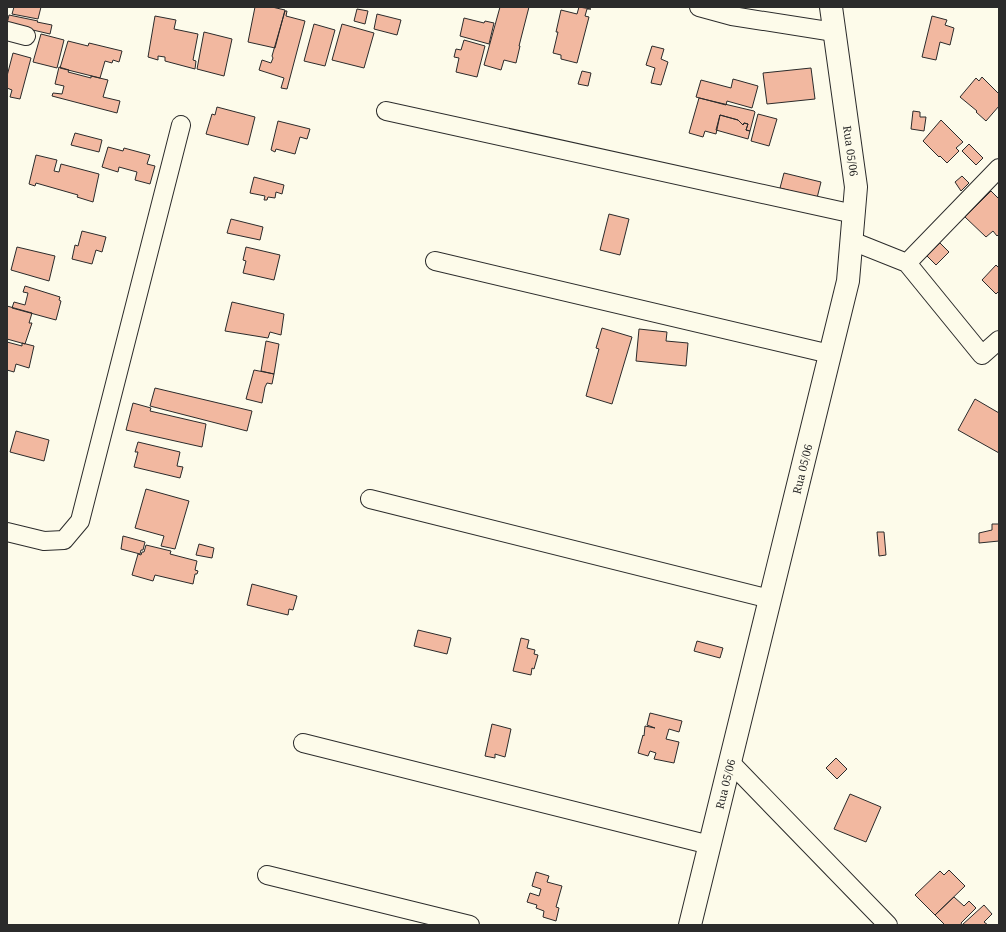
<svg xmlns="http://www.w3.org/2000/svg" width="1006" height="932" font-family="'Noto Serif',serif">
	<rect width="100%" height="100%" fill="#fdfbea"/>
	<path fill="#f2b8a0" stroke="#2b2b2b" d="M 14,7 L 41,7 L 38,19 L 12,14 Z
		M 255,7 L 272,7 L 285,10 L 275,48 L 248,42 Z
		M 500,7 L 529,7 L 519,46 L 520,46 L 516,63 L 504,60 L 501,70 L 484,65 Z
		M 579,7 L 591,9 L 587,9 L 585,16 L 589,17 L 577,63 L 561,59 L 561,55 L 553,53 L 558,32 L 556,32 L 561,10 L 577,14 Z
		M 357,9 L 368,11 L 365,24 L 354,21 Z
		M 285,11 L 287,11 L 286,16 L 305,21 L 287,89 L 281,88 L 284,78 L 259,70 L 262,60 L 271,63 L 273,58 L 272,56 Z
		M 377,14 L 401,20 L 397,35 L 374,29 Z
		M 9,15 L 38,21 L 37,22 L 52,25 L 50,34 L 7,24 Z
		M 155,16 L 176,20 L 174,29 L 198,34 L 193,60 L 196,61 L 195,69 L 165,61 L 165,57 L 158,56 L 158,60 L 148,57 Z
		M 932,16 L 947,20 L 945,25 L 954,28 L 950,45 L 940,42 L 936,60 L 922,57 Z
		M 464,18 L 484,23 L 485,21 L 494,23 L 489,44 L 460,36 Z
		M 314,24 L 335,30 L 325,66 L 304,61 Z
		M 342,24 L 374,33 L 364,68 L 332,60 Z
		M 204,32 L 232,39 L 224,76 L 197,69 Z
		M 41,34 L 64,40 L 57,68 L 33,62 Z
		M 464,40 L 485,46 L 477,77 L 456,72 L 459,58 L 454,57 L 456,49 L 461,50 Z
		M 68,41 L 88,46 L 89,43 L 122,51 L 119,62 L 113,60 L 112,63 L 105,61 L 100,78 L 60,68 Z
		M 652,46 L 664,49 L 661,59 L 668,62 L 661,85 L 651,83 L 655,68 L 646,65 Z
		M 13,53 L 31,58 L 20,99 L 10,97 L 12,90 L 7,88 L 7,76 Z
		M 59,67 L 69,70 L 68,72 L 91,78 L 91,76 L 108,80 L 103,97 L 120,101 L 117,113 L 52,96 L 53,93 L 62,94 L 64,86 L 55,84 Z
		M 811,68 L 815,99 L 767,104 L 763,73 Z
		M 582,71 L 591,73 L 588,86 L 578,84 Z
		M 982,77 L 999,94 L 999,106 L 986,121 L 976,112 L 977,111 L 960,97 L 976,78 L 979,81 Z
		M 733,79 L 758,86 L 752,108 L 727,101 L 726,105 L 696,97 L 701,80 L 731,88 Z
		M 699,98 L 754,111 L 755,112 L 750,131 L 746,130 L 748,124 L 744,123 L 743,125 L 738,120 L 720,115 L 716,134 L 705,131 L 703,137 L 689,133 Z
		M 217,107 L 255,117 L 248,145 L 206,134 L 212,114 L 215,115 Z
		M 913,111 L 920,112 L 920,117 L 926,117 L 924,131 L 911,129 Z
		M 758,114 L 777,119 L 769,146 L 751,141 Z
		M 720,115 L 738,120 L 743,125 L 744,123 L 748,124 L 746,130 L 750,131 L 748,139 L 716,130 Z
		M 941,120 L 963,142 L 956,148 L 959,151 L 947,163 L 940,156 L 939,157 L 923,141 Z
		M 278,121 L 310,129 L 307,139 L 300,137 L 295,154 L 276,149 L 275,152 L 271,150 Z
		M 75,133 L 102,140 L 99,152 L 71,145 Z
		M 969,144 L 983,158 L 976,165 L 962,151 Z
		M 108,147 L 123,151 L 124,148 L 150,155 L 147,164 L 155,166 L 150,184 L 135,180 L 137,172 L 119,167 L 118,172 L 102,167 Z
		M 36,155 L 57,160 L 54,171 L 59,172 L 61,164 L 99,174 L 93,202 L 77,197 L 78,195 L 36,183 L 35,186 L 29,184 Z
		M 784,173 L 821,182 L 817,198 L 780,188 Z
		M 962,176 L 969,183 L 961,191 L 955,182 Z
		M 254,177 L 284,185 L 282,194 L 276,192 L 275,198 L 268,197 L 267,200 L 264,200 L 265,196 L 250,193 Z
		M 991,191 L 999,199 L 999,234 L 997,236 L 993,231 L 986,237 L 965,217 Z
		M 609,214 L 629,219 L 620,255 L 600,250 Z
		M 231,219 L 263,227 L 260,240 L 227,233 Z
		M 82,231 L 106,237 L 102,252 L 96,250 L 92,264 L 72,259 L 75,245 L 78,246 Z
		M 940,243 L 949,252 L 936,265 L 927,256 Z
		M 17,247 L 55,256 L 49,281 L 11,270 Z
		M 246,247 L 280,255 L 274,280 L 243,273 L 246,261 L 243,260 Z
		M 996,265 L 999,268 L 999,291 L 996,294 L 982,280 Z
		M 25,286 L 60,297 L 59,300 L 61,301 L 56,320 L 12,308 L 14,302 L 25,305 L 28,293 L 23,292 Z
		M 232,302 L 284,314 L 281,335 L 270,332 L 268,338 L 225,331 Z
		M 7,306 L 32,313 L 29,323 L 32,323 L 25,344 L 7,339 Z
		M 602,328 L 632,337 L 612,404 L 586,396 L 599,349 L 596,348 Z
		M 639,329 L 667,332 L 666,341 L 688,343 L 686,366 L 636,361 Z
		M 266,341 L 279,344 L 274,374 L 261,371 Z
		M 7,342 L 22,346 L 22,343 L 34,346 L 29,368 L 16,364 L 14,372 L 7,370 Z
		M 254,370 L 274,374 L 272,384 L 267,383 L 265,387 L 262,403 L 246,399 Z
		M 155,388 L 252,411 L 247,431 L 150,406 Z
		M 975,399 L 999,413 L 999,453 L 958,430 Z
		M 133,403 L 151,408 L 150,411 L 206,424 L 202,447 L 126,430 Z
		M 16,431 L 49,440 L 44,461 L 10,452 Z
		M 138,442 L 180,452 L 177,466 L 183,467 L 180,478 L 134,467 L 138,452 L 135,452 Z
		M 146,489 L 189,501 L 175,549 L 161,546 L 164,536 L 135,528 Z
		M 992,524 L 999,524 L 999,541 L 979,543 L 979,533 L 992,530 Z
		M 877,532 L 884,532 L 886,555 L 879,556 Z
		M 123,536 L 145,542 L 143,550 L 141,550 L 140,554 L 121,549 Z
		M 199,544 L 214,548 L 212,558 L 196,555 Z
		M 146,545 L 171,551 L 170,554 L 197,561 L 195,570 L 198,571 L 197,574 L 195,574 L 193,584 L 155,575 L 153,581 L 132,575 L 138,554 L 141,555 L 142,552 L 144,552 Z
		M 252,584 L 297,596 L 293,610 L 289,609 L 288,615 L 247,605 Z
		M 418,630 L 451,638 L 447,654 L 414,646 Z
		M 521,638 L 529,640 L 527,648 L 535,650 L 534,654 L 538,655 L 534,669 L 532,668 L 531,675 L 513,671 Z
		M 697,641 L 723,648 L 720,658 L 694,651 Z
		M 650,713 L 682,721 L 679,732 L 669,729 L 666,739 L 679,742 L 674,763 L 654,759 L 656,753 L 650,751 L 648,756 L 638,753 L 643,735 L 644,736 L 645,726 L 655,728 L 647,725 Z
		M 492,724 L 511,729 L 505,757 L 495,754 L 495,758 L 485,756 Z
		M 836,758 L 847,769 L 837,779 L 826,768 Z
		M 850,794 L 881,807 L 866,842 L 834,829 Z
		M 949,870 L 965,886 L 935,915 L 915,895 L 940,871 L 944,875 Z
		M 536,872 L 549,876 L 547,882 L 562,886 L 556,907 L 559,908 L 556,921 L 543,917 L 544,911 L 536,908 L 537,905 L 527,902 L 530,893 L 539,896 L 541,889 L 532,886 Z
		M 954,897 L 964,906 L 969,901 L 976,908 L 961,923 L 962,925 L 945,925 L 935,915 Z
		M 984,905 L 992,914 L 984,922 L 988,925 L 962,925 Z"/>
	<g fill="none" stroke-linecap="round" stroke-linejoin="round">
		<g stroke="#2b2b2b" stroke-width="20">
			<path id="minor" d="M 699,7 L 732,16 L 834,32
				M 7,31 L 26,36
				M 386,111 L 854,214
				M 852,241 L 907,263 L 982,355 L 999,340
				M 435,261 L 830,354
				M 907,263 L 999,168
				M 370,499 L 770,599
				M 7,532 L 44,541 L 64,540 L 80,521 L 181,125
				M 303,743 L 710,845
				M 730,762 L 888,925
				M 267,875 L 470,925"/>
		</g>
		<g stroke="#2b2b2b" stroke-width="24">
			<path id="tertiary" d="M 690,925 L 848,281 L 856,187 L 831,7"/>
		</g>
		<use href="#minor" stroke="#fdfbea" stroke-width="18"/>
		<use href="#tertiary" stroke="#fdfbea" stroke-width="22"/>
	</g>
	<g text-anchor="middle" dominant-baseline="central" stroke-width="3" stroke-linejoin="round" paint-order="stroke">
		<g font-size="11" fill="#2b2b2b" stroke="#fdfbea">
			<text transform="translate(851 151) rotate(82)">Rua 05/06</text>
			<text transform="translate(802 469) rotate(-76)">Rua 05/06</text>
			<text transform="translate(725 784) rotate(-76)">Rua 05/06</text>
		</g>
	</g>
	<rect width="1006" height="932" fill="none" stroke="#2b2b2b" stroke-width="16"/>
</svg>
